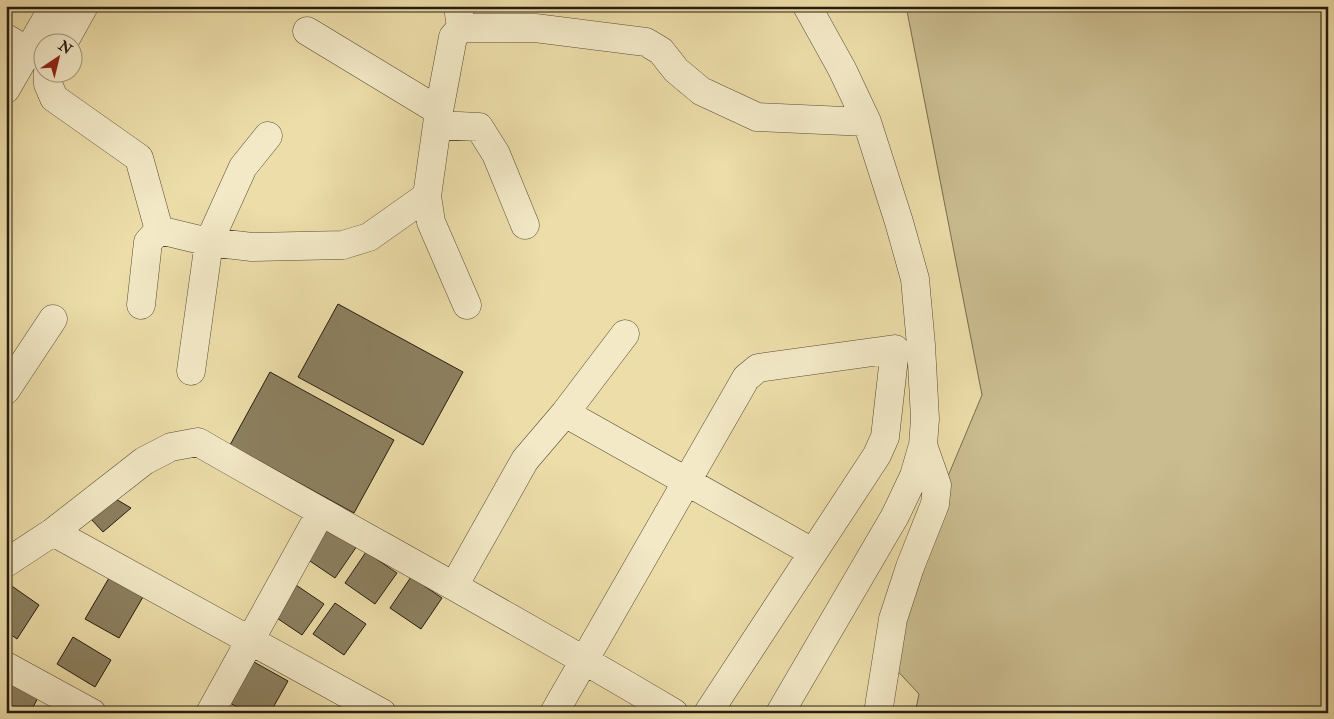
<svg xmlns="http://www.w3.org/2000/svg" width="1334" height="719" font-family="'IM FELL Double Pica',serif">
	<rect width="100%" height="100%" fill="#ecdda9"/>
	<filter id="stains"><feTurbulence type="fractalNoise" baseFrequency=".004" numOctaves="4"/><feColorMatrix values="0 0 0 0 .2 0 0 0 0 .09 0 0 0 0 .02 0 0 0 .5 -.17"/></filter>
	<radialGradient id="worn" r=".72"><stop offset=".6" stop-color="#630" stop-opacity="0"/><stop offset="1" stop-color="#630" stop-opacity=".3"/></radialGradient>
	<path fill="#cabc8f" stroke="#786c50" d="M 906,6 L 1328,6 L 1328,713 L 915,713 L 919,694 L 876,648 L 982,395 Z"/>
	<path fill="#8c8060" stroke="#251c10" d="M 338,304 L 463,372 L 423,445 L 298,377 Z
		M 270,372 L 394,440 L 354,513 L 230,445 Z
		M 114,498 L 131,508 L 103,532 L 91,519 Z
		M 326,525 L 357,546 L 335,578 L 304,557 Z
		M 366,552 L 397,573 L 375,604 L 345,583 Z
		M 411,577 L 442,598 L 421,629 L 390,608 Z
		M 109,578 L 143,597 L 119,638 L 85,619 Z
		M 6,582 L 39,605 L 17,639 L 6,631 Z
		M 293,583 L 324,604 L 302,635 L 271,614 Z
		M 335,603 L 366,624 L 344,655 L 313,634 Z
		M 73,637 L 111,660 L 95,687 L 57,664 Z
		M 254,662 L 288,681 L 270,713 L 248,713 L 230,703 Z
		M 6,675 L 42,690 L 30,713 L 6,713 Z
		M 342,701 L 362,713 L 336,713 Z"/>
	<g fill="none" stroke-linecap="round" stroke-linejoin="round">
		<g stroke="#574c36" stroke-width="29">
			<path id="minor" d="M 461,28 L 535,28 L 646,42 L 661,51 L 676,70 L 701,91 L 757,117 L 867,122
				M 307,31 L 439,111
				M 6,38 L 28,51
				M 64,42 L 84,6
				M 48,72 L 48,84 L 54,98 L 139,158 L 159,230 L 209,242 L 252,247 L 343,245 L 369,237 L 427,196 L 439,111 L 453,37 L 461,28 L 458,6
				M 6,89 L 54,6
				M 437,125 L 479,127 L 496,154 L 525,225
				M 427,196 L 431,222 L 467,305
				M 141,305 L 148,242 L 159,230
				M 191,371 L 209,242 L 243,167 L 268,136
				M 6,390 L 53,319
				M 565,413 L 812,552
				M 53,532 L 382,713
				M 6,563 L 53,532 L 144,461 L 171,447 L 198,442 C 356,533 517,619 674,713
				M 454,586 L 525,460 L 565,413 L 625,334
				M 6,666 L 92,713
				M 210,713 L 321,512
				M 554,713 L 746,378 L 758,368 L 895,349 L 885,437 L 877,455 L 708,713
				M 780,713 L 895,516 L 914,476 L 923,445 L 925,419 L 921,345 L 915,279 L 899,222 L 867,122 L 842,69 L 807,6
				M 878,713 L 893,619 L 910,567 L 935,504 L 937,485 L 923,445"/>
		</g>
		<use href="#minor" stroke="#f3e9c7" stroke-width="28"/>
	</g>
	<rect width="1334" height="719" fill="none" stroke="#ecdda9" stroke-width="25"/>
	<rect x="8" y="8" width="1319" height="704" fill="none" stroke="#251c10" stroke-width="2.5"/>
	<rect x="12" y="12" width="1309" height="694" fill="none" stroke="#251c10"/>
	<g transform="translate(58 58) rotate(35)"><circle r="24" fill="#f3e9c7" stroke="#a1977e"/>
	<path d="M0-4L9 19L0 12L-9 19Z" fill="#8f2418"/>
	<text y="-8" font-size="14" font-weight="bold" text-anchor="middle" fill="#251c10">N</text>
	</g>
	<rect width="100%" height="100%" filter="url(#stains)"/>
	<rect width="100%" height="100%" fill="url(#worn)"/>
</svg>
